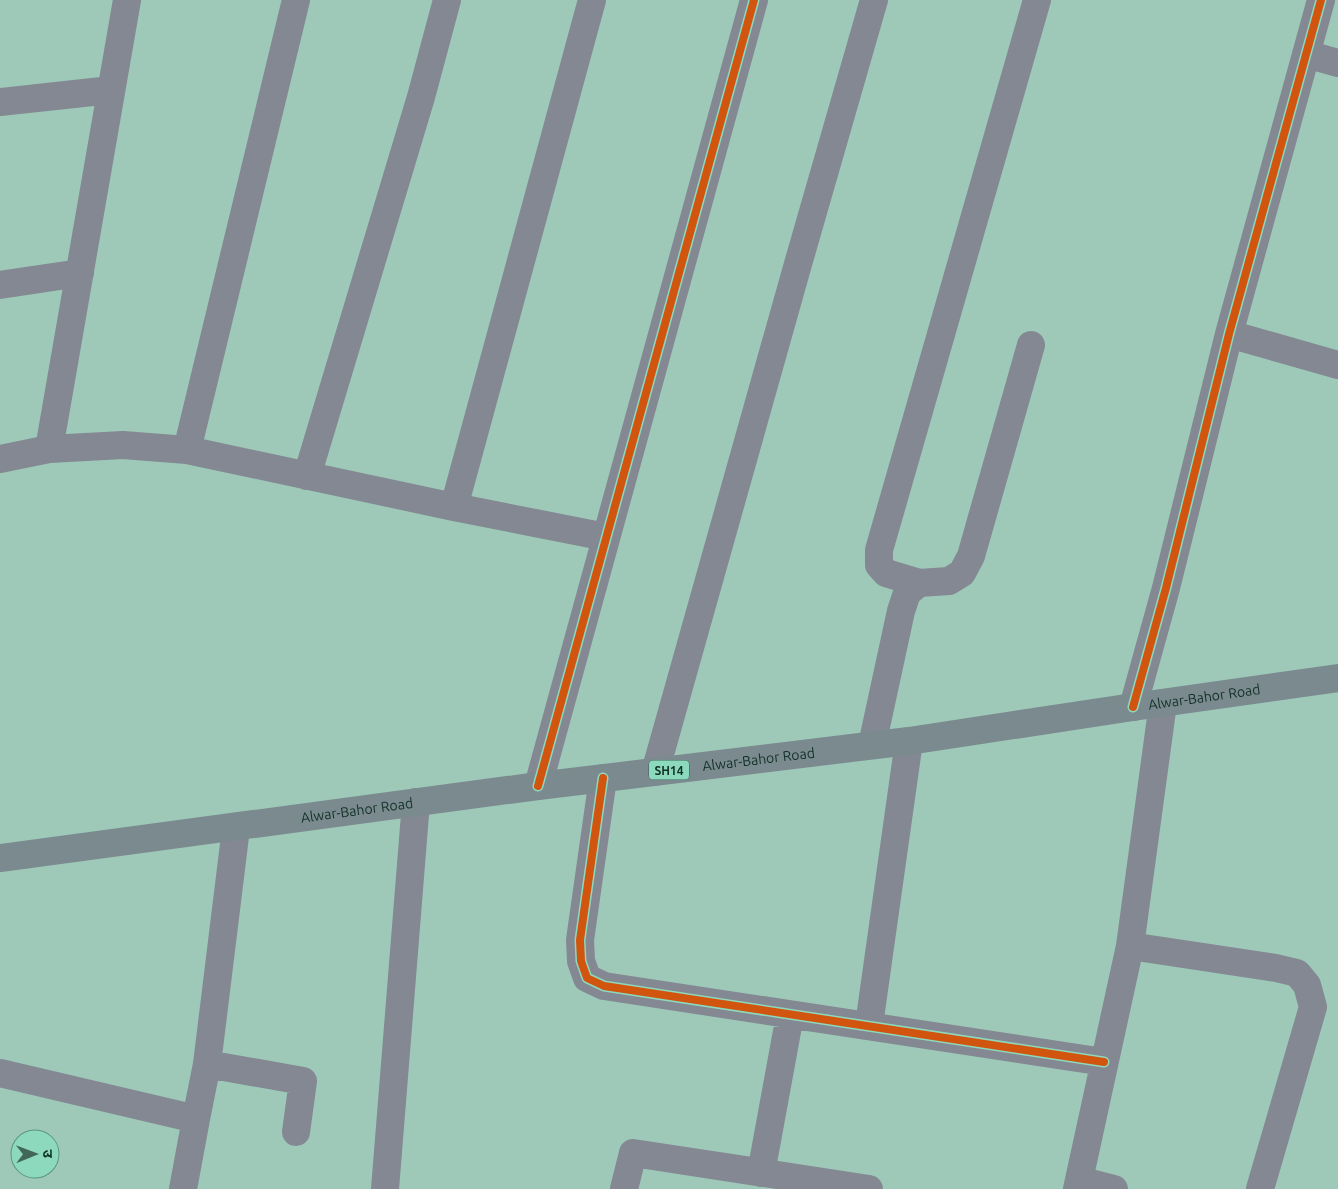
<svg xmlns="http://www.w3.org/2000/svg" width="1338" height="1189" font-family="Ubuntu,'Noto Sans Devanagari',sans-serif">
	<rect width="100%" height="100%" fill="#9ec8b8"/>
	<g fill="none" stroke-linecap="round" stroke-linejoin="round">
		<path stroke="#838892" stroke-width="28" d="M 1306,54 L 1338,63
			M 0,102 L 111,90
			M 0,285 L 80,273
			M 1229,334 L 1338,365
			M 49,449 L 127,0
			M 187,450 L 296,0
			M 0,459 L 49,449 L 123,445 L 187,450 L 454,507 L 606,537
			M 307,476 L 421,97 L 447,0
			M 454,507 L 592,0
			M 919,583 L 886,573 L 879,565 L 879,550 L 1037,0
			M 1133,707 L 1166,588 L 1229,334 L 1321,0
			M 872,745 L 901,611 L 907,593 L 919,583 L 949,581 L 962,573 L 971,556 L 1031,345
			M 655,772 L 798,264 L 874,0
			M 603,778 L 580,940 L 581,961 L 587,978 L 604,986 C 771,1012 938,1036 1104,1062
			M 538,786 L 754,0
			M 236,828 L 207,1064 L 303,1081 L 296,1132
			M 1130,946 L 1276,968 L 1297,973 L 1307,985 L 1313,1007 L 1260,1189
			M 869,1025 L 909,741
			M 0,1073 L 196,1119 L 183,1189
			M 196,1119 L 207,1064
			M 761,1173 L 790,1015
			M 1079,1180 L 1114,1189
			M 385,1189 L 416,802
			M 624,1189 L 633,1153 L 869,1189
			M 1077,1189 L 1130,946 L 1163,703"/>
		<path stroke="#7b8a8f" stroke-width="28" id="s1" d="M 0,858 L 538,786 L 909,741 L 1133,707 L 1338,678"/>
		<g stroke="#8dd9bd" stroke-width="11">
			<path id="cycleway" d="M 1133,707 L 1166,588 L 1229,334 L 1321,0
				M 603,778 L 580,940 L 581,961 L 587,978 L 604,986 C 771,1012 938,1036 1104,1062
				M 538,786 L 754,0"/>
		</g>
		<use href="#cycleway" stroke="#d2550f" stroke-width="8"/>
	</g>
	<g text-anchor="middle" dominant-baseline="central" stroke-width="4" stroke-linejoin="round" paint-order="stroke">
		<rect fill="#8dd9bd" stroke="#366353" stroke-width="1" x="649" y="760.5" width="40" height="19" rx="4"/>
		<g font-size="12" font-weight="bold" fill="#103126">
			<text x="669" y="770">SH14</text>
		</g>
		<g font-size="14" fill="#103126" stroke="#8dd9bd">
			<text stroke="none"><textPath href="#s1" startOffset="1215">Alwar-Bahor Road</textPath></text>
			<text stroke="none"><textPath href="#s1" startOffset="765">Alwar-Bahor Road</textPath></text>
			<text stroke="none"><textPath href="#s1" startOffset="360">Alwar-Bahor Road</textPath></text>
		</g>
	</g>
	<g transform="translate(35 1154) rotate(89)"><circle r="24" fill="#8dd9bd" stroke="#5b9681"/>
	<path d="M0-4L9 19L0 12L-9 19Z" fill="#426659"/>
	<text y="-8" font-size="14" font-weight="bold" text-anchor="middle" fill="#103126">उ</text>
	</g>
</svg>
